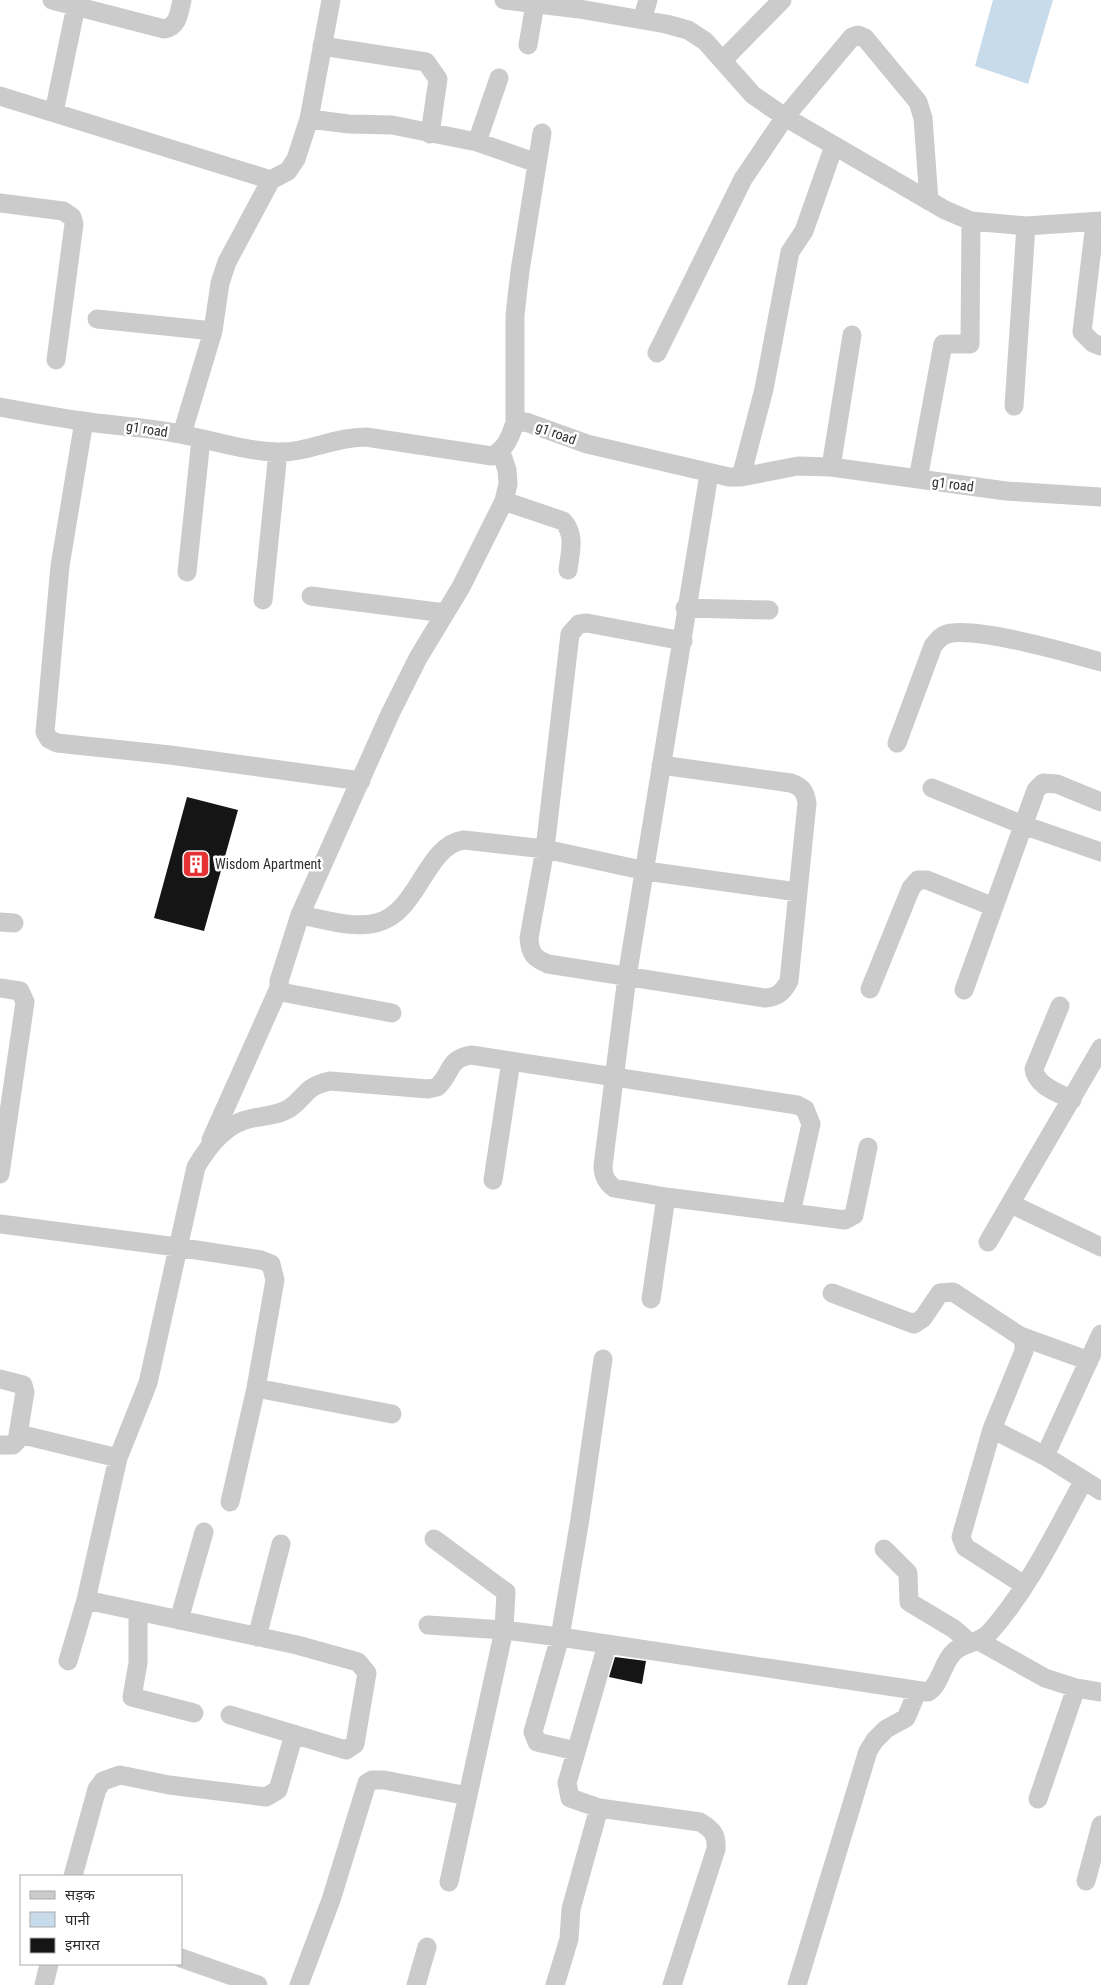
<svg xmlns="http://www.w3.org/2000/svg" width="1101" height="1985" font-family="'Roboto Condensed','Noto Sans Devanagari',sans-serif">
	<rect width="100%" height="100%" fill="#fff"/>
	<path fill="#c8dbeb" d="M 993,0 L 1053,0 L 1028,84 L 975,66 Z"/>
	<path fill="#151515" d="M 187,797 L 238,810 L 204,931 L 154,918 Z
		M 615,1657 L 646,1661 L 642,1684 L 609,1677 Z"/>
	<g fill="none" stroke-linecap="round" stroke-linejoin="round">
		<path stroke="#cbcbcb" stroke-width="19" d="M 52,0 L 164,29 C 178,27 179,13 182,0
			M 504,0 L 579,9 L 666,24 L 688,30 L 705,41 L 753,95 L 785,117 L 945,210 L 971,221 L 1026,226 L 1101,221
			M 642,20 L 648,0
			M 528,45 L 535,4
			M 322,46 L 426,62 L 438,79 L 430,134
			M 723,60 L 782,0
			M 0,96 L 271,180
			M 54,112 L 76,6
			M 309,119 L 349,124 L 392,125 L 477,142 L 537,163
			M 477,142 L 499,78
			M 0,203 L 63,211 L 72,217 L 74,224 L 56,360
			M 1095,223 L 1082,332 L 1093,343 L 1101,346
			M 97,319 L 213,331
			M 657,353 L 743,179 L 785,117 L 852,37 L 858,35 L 865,38 L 918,102 L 923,118 L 929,201
			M 1014,406 L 1026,226
			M 0,407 C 27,412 55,417 82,421 C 115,426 148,427 180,434 C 212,440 244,451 277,452 C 308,453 334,437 366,437 L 492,456 C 506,449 510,437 515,423 L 526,422 L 587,444 L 729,477 L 741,477 L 798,466 L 831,467 L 1006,491 L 1101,497
			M 84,421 L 60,566 L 45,732 L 49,739 L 57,743 L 170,755 L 361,781
			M 515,423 L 515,315 L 520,271 L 542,133
			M 182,434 L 213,331 L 220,283 L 227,262 L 271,180 L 288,171 L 296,159 L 309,119 L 331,0
			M 831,467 L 852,335
			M 709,474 L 627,977 L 603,1166 C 603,1176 606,1182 614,1188 L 666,1197 L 845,1220 L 854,1215 L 868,1147
			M 741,477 L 764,389 L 790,252 L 804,231 L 834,146
			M 918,479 L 943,344 L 970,344 L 971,221
			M 504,501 L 563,521 C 576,535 570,552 568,570
			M 187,572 L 201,439
			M 311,596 L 445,613
			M 263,600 L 278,452
			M 685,608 L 769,610
			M 897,743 L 933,646 C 937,641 940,636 947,634 C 975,626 1070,653 1101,662
			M 661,765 L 791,783 C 802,787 805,791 807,803 L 789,981 C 783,992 778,997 765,998 L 548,964 C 534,958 530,954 529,938 L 545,849 L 570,634 L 579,624 L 587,623 L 683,641
			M 932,788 L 1023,825 L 1101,852
			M 300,915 C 323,919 353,929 376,923 C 419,913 425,845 464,840 L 545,849 L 646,871 L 798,892
			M 0,922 L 14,923
			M 0,988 L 20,991 L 25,1002 L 0,1174
			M 870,989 L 911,888 L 918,880 L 927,880 L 994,907
			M 964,990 L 1036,790 L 1043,783 L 1057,784 L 1101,802
			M 1060,1006 L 1034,1069 C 1036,1086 1059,1093 1072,1100
			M 392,1013 L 286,993 L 279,988 L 279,981 L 300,915 L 390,714 L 418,658 L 461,587 L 504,501 L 508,484 L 507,470 L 501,452
			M 211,1140 L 279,988
			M 493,1180 L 511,1061
			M 1011,1204 L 1101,1247
			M 0,1224 L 177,1247 L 261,1260 L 271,1264 L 275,1280 L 256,1388 L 230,1502
			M 988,1242 L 1101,1048
			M 832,1293 L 914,1324 L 923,1318 L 940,1293 L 953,1292 L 1020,1336 L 1024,1342 L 1024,1351 L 992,1429 L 961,1537 L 965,1547 L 1024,1585
			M 651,1299 L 666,1197
			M 1020,1336 L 1089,1361
			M 0,1379 L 23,1385 L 25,1392 L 17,1441 L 13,1445 L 0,1445
			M 256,1388 L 392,1414
			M 992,1429 L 1045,1456 L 1101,1491
			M 19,1434 L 118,1458 L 86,1600 L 68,1661
			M 1045,1456 L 1101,1334
			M 118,1458 L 148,1383 L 196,1167 C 209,1145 226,1123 253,1118 C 265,1116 279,1115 290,1108 C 308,1095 304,1087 330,1081 L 428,1089 L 437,1087 C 452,1074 447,1059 471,1055 L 797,1105 L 805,1109 L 811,1124 L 791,1213
			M 434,1539 L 506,1592 L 504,1630 L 449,1882
			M 884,1549 L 908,1573 L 909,1602 L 954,1629 L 970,1643
			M 86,1600 L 297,1645 L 358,1662 L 367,1673 L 355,1744 L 346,1750 L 230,1715
			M 138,1611 L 138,1663 L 132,1697 L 194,1713
			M 179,1620 L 204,1532
			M 428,1625 L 504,1630 L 560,1637 L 928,1692 C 940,1685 942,1665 952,1654 C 962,1641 979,1645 990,1632 C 1029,1588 1056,1531 1084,1480
			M 257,1637 L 281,1544
			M 979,1641 L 1045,1678 L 1076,1688 L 1101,1692
			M 607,1645 L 567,1783 L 570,1798 L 599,1808 L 700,1822 C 713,1830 717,1835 716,1849 L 672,1985
			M 576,1751 L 537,1742 L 533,1732 L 560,1637 L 580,1519 L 603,1359
			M 1038,1799 L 1076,1688
			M 73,1876 L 97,1789 L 103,1781 L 120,1775 L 169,1785 L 266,1797 L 278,1790 L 294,1734
			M 1086,1881 L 1101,1825
			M 181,1958 L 258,1985
			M 44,1985 L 49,1964
			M 299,1985 L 331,1900 L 367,1783 L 372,1780 L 384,1780 L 468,1796
			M 416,1985 L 427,1947
			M 555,1985 L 569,1939 L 571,1909 L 599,1808
			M 797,1985 L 868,1751 L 875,1740 L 886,1729 L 906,1718 L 917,1692"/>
	</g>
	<defs>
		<g id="building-square" transform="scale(1.4375)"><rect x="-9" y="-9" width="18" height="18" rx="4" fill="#e53133" stroke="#fff"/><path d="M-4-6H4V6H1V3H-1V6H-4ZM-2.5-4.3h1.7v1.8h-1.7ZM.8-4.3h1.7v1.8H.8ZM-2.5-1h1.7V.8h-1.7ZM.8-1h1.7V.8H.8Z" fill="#fff"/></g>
	</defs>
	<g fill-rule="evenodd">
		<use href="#building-square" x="196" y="864"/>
	</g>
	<g text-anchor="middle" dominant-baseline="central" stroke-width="5" stroke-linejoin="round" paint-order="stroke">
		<g font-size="14" fill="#2e2e2e" stroke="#fff">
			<text transform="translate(147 429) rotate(9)">g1 road</text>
			<text transform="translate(556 433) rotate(20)">g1 road</text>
			<text transform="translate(953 484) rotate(7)">g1 road</text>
		</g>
		<g font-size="14" fill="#2e2e2e" stroke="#fff" text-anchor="start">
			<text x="215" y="864">Wisdom Apartment</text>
		</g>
	</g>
	<rect x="20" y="1875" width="162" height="90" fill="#ffffff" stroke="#ababab"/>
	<rect x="30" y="1891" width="25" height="8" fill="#cbcbcb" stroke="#ababab"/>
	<text x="65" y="1900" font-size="15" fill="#2e2e2e">सड़क</text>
	<rect x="30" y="1912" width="25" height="15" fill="#c8dbeb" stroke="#ababab"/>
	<text x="65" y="1925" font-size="15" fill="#2e2e2e">पानी</text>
	<rect x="30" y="1938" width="25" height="15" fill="#151515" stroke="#ababab"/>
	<text x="65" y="1950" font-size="15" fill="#2e2e2e">इमारत</text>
</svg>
